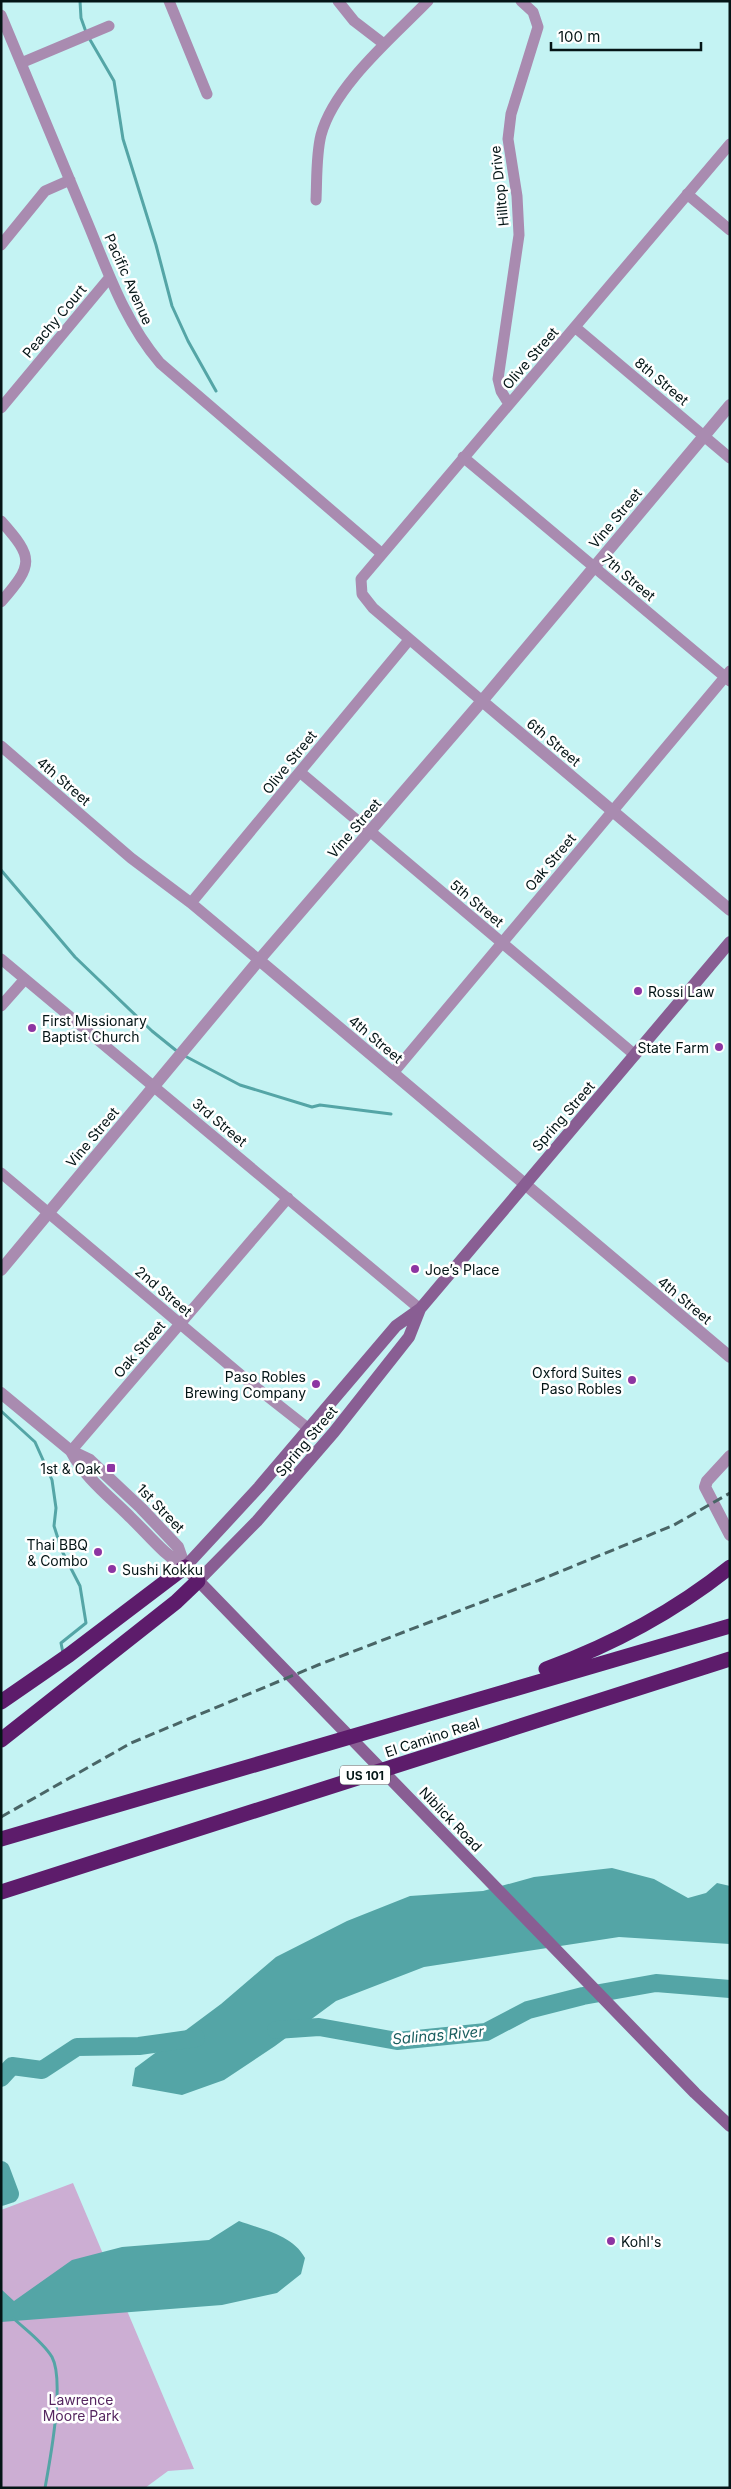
<svg xmlns="http://www.w3.org/2000/svg" width="731" height="2489" font-family="Inter,sans-serif">
	<rect width="100%" height="100%" fill="#c4f3f3"/>
	<path fill="#ccaed3" d="M 73,2183 L 194,2469 L 168,2471 L 145,2488 L 1,2488 L 1,2210 Z"/>
	<path fill="#54a5a6" d="M 612,1868 L 654,1879 L 688,1898 L 706,1893 L 717,1883 L 730,1886 L 730,1944 L 619,1937 L 424,1967 L 336,2001 L 275,2046 L 224,2080 L 182,2095 L 132,2086 L 135,2068 L 221,2004 L 276,1957 L 347,1921 L 410,1896 L 483,1891 L 534,1877 Z
		M 239,2221 C 261,2229 293,2235 305,2258 L 301,2274 L 277,2293 L 222,2305 L 1,2322 L 1,2289 L 14,2301 L 72,2260 L 122,2247 L 209,2240 Z"/>
	<g fill="none" stroke-linecap="round" stroke-linejoin="round">
		<path stroke="#54a5a6" stroke-width="3" d="M 80,1 L 81,18 L 86,32
			M 89,38 L 114,81 L 123,139 L 156,245 L 172,306 L 188,341 L 216,391
			M 1,870 L 75,957 L 152,1031 L 178,1052
			M 183,1055 L 240,1085 L 312,1107 L 320,1105 L 391,1114
			M 1,1411 L 35,1442 L 52,1480 L 56,1508 L 54,1526 L 62,1551 L 80,1586 L 86,1623 L 61,1643 L 63,1653
			M 13,2318 C 26,2330 43,2342 52,2357 C 65,2381 50,2460 45,2488"/>
		<path stroke="#54a5a6" stroke-width="18" d="M 276,2030 L 319,2027 L 397,2041 L 486,2032 L 528,2010 L 583,1996 L 656,1983 L 730,1989
			M 1,2078 L 12,2066 L 42,2070 L 77,2047 L 139,2046 L 196,2038
			M 1,2170 L 10,2194 L 1,2197"/>
		<path stroke="#a98bb0" stroke-width="11" d="M 169,1 L 207,94
			M 338,1 L 354,21 L 384,44
			M 1,15 C 29,83 57,151 86,219 C 107,269 124,321 160,363 L 381,553
			M 21,63 L 109,26
			M 687,194 L 730,230
			M 316,200 C 317,179 316,155 321,135 C 334,86 393,37 428,1
			M 1,245 L 45,191 L 70,180
			M 576,328 L 730,458
			M 509,404 L 501,391 L 498,379 L 519,235 L 517,196 L 508,139 L 511,114 L 538,27 L 533,12 L 521,1
			M 1,408 L 110,277
			M 463,457 L 730,681
			M 1,521 C 34,558 34,564 1,602
			M 482,701 L 373,608 L 362,594 L 361,579 L 730,144
			M 1,746 L 131,858 L 191,903 L 259,960
			M 301,773 L 635,1055
			M 191,903 L 409,640
			M 1,959 L 420,1309
			M 1,1006 L 25,979
			M 393,1073 L 730,671
			M 1,1173 L 248,1381 L 309,1429
			M 71,1451 L 288,1198"/>
		<path stroke="#a98bb0" stroke-width="12" d="M 482,701 L 730,910
			M 259,960 L 730,1357
			M 1,1270 L 259,960 L 482,701 L 730,405
			M 1,1393 L 71,1451 L 90,1460 L 141,1508 L 178,1547 L 185,1567
			M 71,1451 C 85,1478 109,1496 130,1517 C 149,1535 163,1554 185,1567
			M 730,1456 L 707,1481 L 705,1487 L 730,1535"/>
		<path stroke="#895e93" stroke-width="12" d="M 730,942 L 420,1309 L 396,1326 L 259,1487 L 185,1567 L 695,2093 L 730,2126
			M 198,1581 L 257,1521 L 334,1432 L 409,1337 L 420,1309"/>
		<path stroke="#5d1c6b" stroke-width="15" d="M 546,1669 C 611,1645 675,1611 730,1567
			M 1,1702 L 69,1655 L 185,1567
			M 1,1740 L 176,1602 L 198,1581
			M 1,1839 L 730,1626
			M 1,1892 L 730,1659"/>
		<path stroke="#496566" stroke-width="3" stroke-dasharray="10 5" stroke-linecap="butt" d="M 1,1817 L 131,1743 L 318,1665 L 542,1579 L 674,1525 L 730,1493"/>
	</g>
	<g fill="#8d35a2" stroke="#fff" stroke-width="2">
		<circle cx="638" cy="991" r="5"/>
		<circle cx="32" cy="1028" r="5"/>
		<circle cx="719" cy="1047" r="5"/>
		<circle cx="415" cy="1269" r="5"/>
		<circle cx="632" cy="1380" r="5"/>
		<circle cx="316" cy="1384" r="5"/>
		<rect x="106" y="1463" width="10" height="10" rx="2.5"/>
		<circle cx="98" cy="1552" r="5"/>
		<circle cx="112" cy="1569" r="5"/>
		<circle cx="611" cy="2241" r="5"/>
	</g>
	<g text-anchor="middle" dominant-baseline="central" stroke-width="5" stroke-linejoin="round" paint-order="stroke">
		<rect fill="#fff" stroke="#4f5b5c" stroke-width="1" x="340" y="1765.5" width="50" height="19" rx="4"/>
		<g font-size="12" font-weight="bold" fill="#041516">
			<text x="365" y="1775">US 101</text>
		</g>
		<g font-size="14" fill="#041516" stroke="#fff">
			<text transform="translate(499 186) rotate(-96)">Hilltop Drive</text>
			<text transform="translate(129 279) rotate(66)">Pacific Avenue</text>
			<text transform="translate(54 321) rotate(-50)">Peachy Court</text>
			<text transform="translate(530 358) rotate(-49)">Olive Street</text>
			<text transform="translate(662 381) rotate(40)">8th Street</text>
			<text transform="translate(615 518) rotate(-50)">Vine Street</text>
			<text transform="translate(629 577) rotate(40)">7th Street</text>
			<text transform="translate(554 742) rotate(40)">6th Street</text>
			<text transform="translate(289 762) rotate(-51)">Olive Street</text>
			<text transform="translate(64 781) rotate(41)">4th Street</text>
			<text transform="translate(354 828) rotate(-49)">Vine Street</text>
			<text transform="translate(550 862) rotate(-50)">Oak Street</text>
			<text transform="translate(477 903) rotate(40)">5th Street</text>
			<text transform="translate(376 1039) rotate(40)">4th Street</text>
			<text transform="translate(563 1116) rotate(-49)">Spring Street</text>
			<text transform="translate(220 1122) rotate(40)">3rd Street</text>
			<text transform="translate(92 1137) rotate(-50)">Vine Street</text>
			<text transform="translate(164 1291) rotate(40)">2nd Street</text>
			<text transform="translate(685 1300) rotate(40)">4th Street</text>
			<text transform="translate(139 1349) rotate(-49)">Oak Street</text>
			<text transform="translate(306 1441) rotate(-50)">Spring Street</text>
			<text transform="translate(161 1508) rotate(46)">1st Street</text>
			<text transform="translate(432 1737) rotate(-18)">El Camino Real</text>
			<text transform="translate(451 1819) rotate(46)">Niblick Road</text>
		</g>
		<g font-size="14" fill="#041516" stroke="#fff" text-anchor="start">
			<text x="648" y="991">Rossi Law</text>
			<text x="42" y="1020">First Missionary<tspan x="42" dy="16">Baptist Church</tspan></text>
			<text x="709" y="1047" text-anchor="end">State Farm</text>
			<text x="425" y="1269">Joe’s Place</text>
			<text x="622" y="1372" text-anchor="end">Oxford Suites<tspan x="622" dy="16">Paso Robles</tspan></text>
			<text x="306" y="1376" text-anchor="end">Paso Robles<tspan x="306" dy="16">Brewing Company</tspan></text>
			<text x="101" y="1468" text-anchor="end">1st &amp; Oak</text>
			<text x="88" y="1544" text-anchor="end">Thai BBQ<tspan x="88" dy="16">&amp; Combo</tspan></text>
			<text x="122" y="1569">Sushi Kokku</text>
			<text x="621" y="2241">Kohl's</text>
		</g>
		<g font-size="14" fill="#552660" stroke="#fff">
			<text x="81" y="2399">Lawrence<tspan x="81" dy="16">Moore Park</tspan></text>
		</g>
		<g font-size="15" font-style="italic" fill="#1b5f60" stroke="#fff">
			<text transform="translate(438 2035) rotate(-5)">Salinas River</text>
		</g>
	</g>
	<rect width="731" height="2489" fill="none" stroke="#041516" stroke-width="5"/>
	<path d="M551 42v8h150v-8" fill="none" stroke="#041516" stroke-width="2.5"/>
	<text x="558" y="42" font-size="15" fill="#041516" stroke="#ffffff" stroke-width="4" paint-order="stroke">100 m</text>
</svg>
